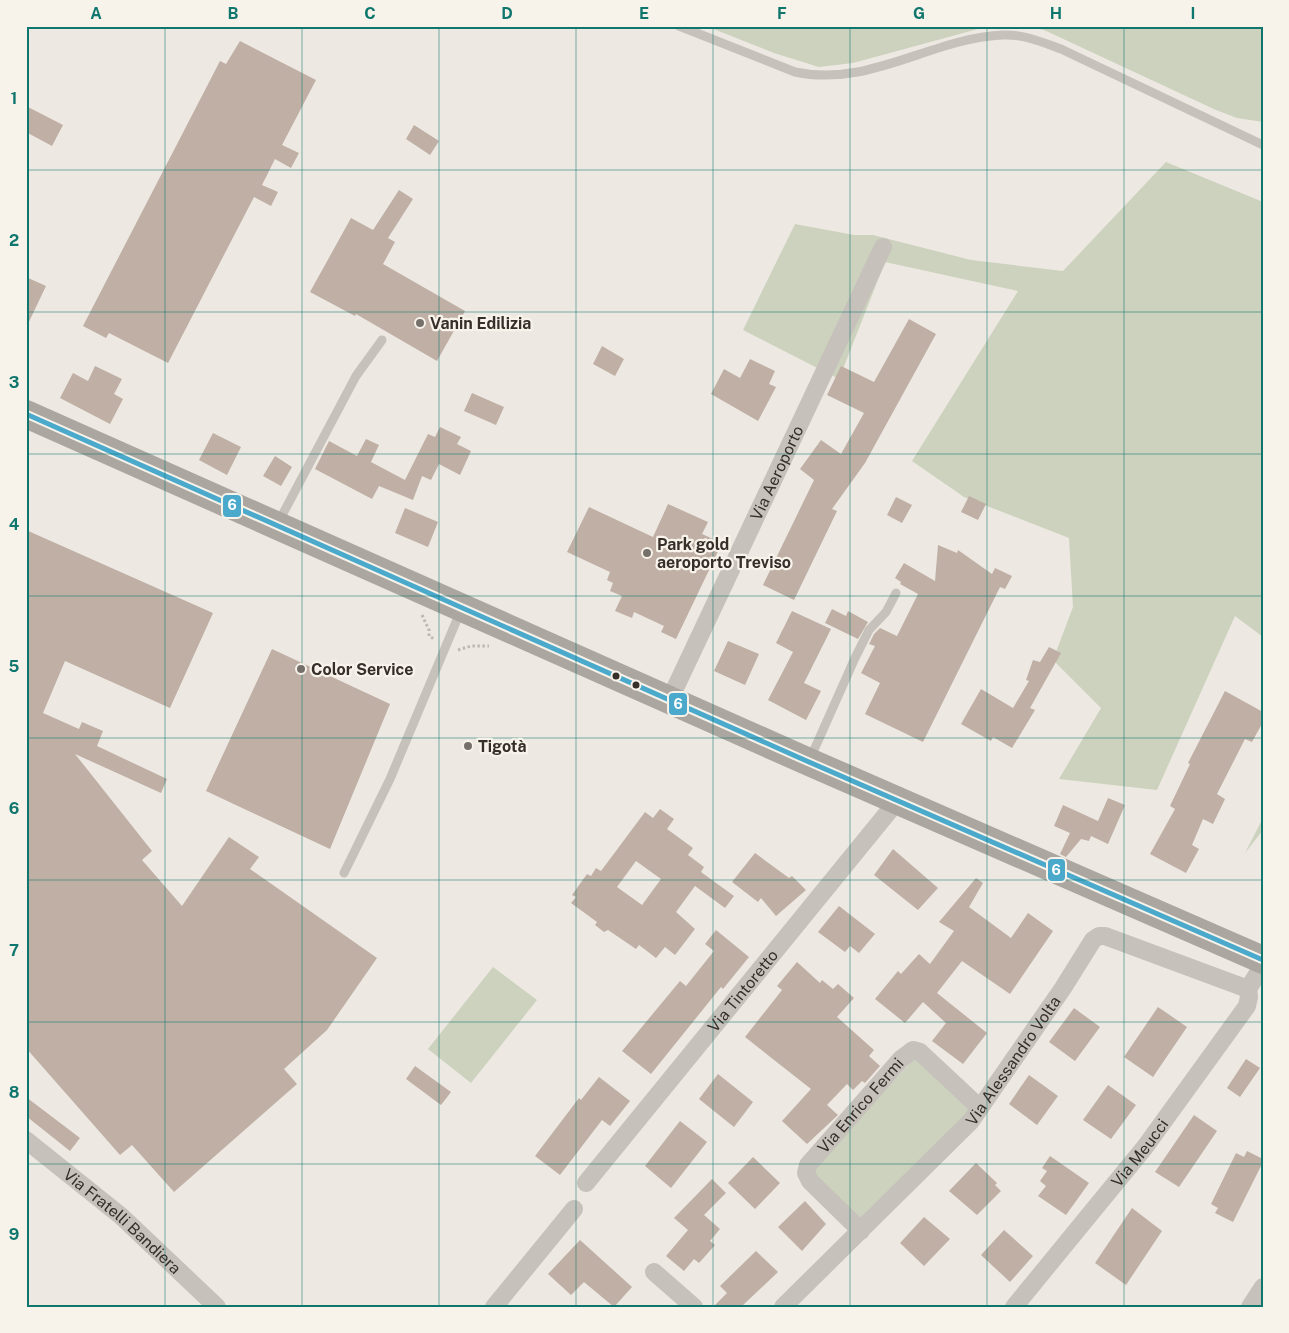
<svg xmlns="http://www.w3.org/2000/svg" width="1289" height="1333" font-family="'Public Sans',sans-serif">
	<rect width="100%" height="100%" fill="#ede9e2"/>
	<path fill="#ccd2bd" d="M 706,26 L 989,26 L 853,63 L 819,67 L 774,53 Z
		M 1023,26 L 1263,26 L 1263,122 L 1237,118 L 1216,110 L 1044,30 Z
		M 1166,162 L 1263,202 L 1263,637 L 1235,616 L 1157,790 L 1059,779 L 1101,708 L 1053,660 L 1073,607 L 1069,538 L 964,497 L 912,461 L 1018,291 L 885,262 L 839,379 L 743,330 L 795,224 L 854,235 L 873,235 L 971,260 L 1063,271 Z
		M 1263,818 L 1263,830 L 1245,853 Z
		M 493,967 L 537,1000 L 471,1083 L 428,1049 Z
		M 920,1057 L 974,1109 L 860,1224 L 813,1176 L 814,1168 L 912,1061 Z"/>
	<path fill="#bfafa5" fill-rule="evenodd" d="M 240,41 L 316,80 L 282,145 L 299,153 L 291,168 L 275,159 L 262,185 L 278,192 L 271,206 L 254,197 L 168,363 L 109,333 L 106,338 L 83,326 L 220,61 L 226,64 Z
		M 26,106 L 63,125 L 52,146 L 26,132 Z
		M 414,125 L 439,141 L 430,155 L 406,139 Z
		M 399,190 L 413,199 L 388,238 L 395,242 L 383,264 L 465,311 L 437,361 L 356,314 L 355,316 L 310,292 L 351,218 L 373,230 Z
		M 26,277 L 46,286 L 26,328 Z
		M 909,319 L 936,334 L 865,463 L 832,509 L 837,511 L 794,600 L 763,585 L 814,480 L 800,469 L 821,440 L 841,454 L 864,413 L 827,395 L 841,366 L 874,382 Z
		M 602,346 L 624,359 L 615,376 L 593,364 Z
		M 750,359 L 775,371 L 769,384 L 776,387 L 758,421 L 711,394 L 724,369 L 740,378 Z
		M 95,366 L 122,379 L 114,394 L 123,399 L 110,424 L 60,398 L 73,373 L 88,381 Z
		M 472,393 L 504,407 L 496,425 L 464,411 Z
		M 440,427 L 461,437 L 457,444 L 471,451 L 460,475 L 439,464 L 431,480 L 422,476 L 413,500 L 379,486 L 372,499 L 315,469 L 329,441 L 357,456 L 366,439 L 379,445 L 371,462 L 405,480 L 428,434 L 435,437 Z
		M 213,433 L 241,447 L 227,475 L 199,460 Z
		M 275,456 L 292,467 L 281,486 L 263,476 Z
		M 969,496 L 986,504 L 978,520 L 961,512 Z
		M 896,497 L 912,505 L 902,523 L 887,515 Z
		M 668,504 L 708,522 L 702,534 L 722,543 L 676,639 L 661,632 L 664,626 L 634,612 L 632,618 L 615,611 L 622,596 L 610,591 L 613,583 L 607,580 L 610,572 L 567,552 L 589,507 L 653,537 Z
		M 405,508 L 438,522 L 428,547 L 395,533 Z
		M 26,530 L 213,613 L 170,708 L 65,661 L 43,713 L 79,729 L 82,722 L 103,731 L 97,746 L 167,779 L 161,793 L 75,754 L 152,851 L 142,860 L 182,906 L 229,837 L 259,857 L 250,869 L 377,958 L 327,1030 L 284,1069 L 297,1084 L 174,1192 L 132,1145 L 120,1155 L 26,1048 Z
		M 938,545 L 957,553 L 958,550 L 992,574 L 995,568 L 1012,576 L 1005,589 L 1000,587 L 923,742 L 865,714 L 880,683 L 861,673 L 875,646 L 869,644 L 874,634 L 880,628 L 897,636 L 918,594 L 900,584 L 901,582 L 895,578 L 904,563 L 935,581 Z
		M 832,609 L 846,616 L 848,611 L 868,622 L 858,639 L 825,623 Z
		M 792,611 L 831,629 L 804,683 L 821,691 L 806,720 L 768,700 L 793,652 L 776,643 Z
		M 728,641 L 759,654 L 745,685 L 714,671 Z
		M 1049,647 L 1061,653 L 1030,708 L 1035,710 L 1012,748 L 993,737 L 991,741 L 961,724 L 981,689 L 1013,708 L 1029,681 L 1026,680 L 1033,660 L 1040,662 Z
		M 272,649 L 390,704 L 330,849 L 206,791 Z
		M 1225,691 L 1263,712 L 1263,722 L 1252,742 L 1245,739 L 1217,794 L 1225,799 L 1213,824 L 1203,819 L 1192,845 L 1199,849 L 1186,873 L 1150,854 L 1175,809 L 1170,806 L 1190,764 L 1188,763 Z
		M 1108,798 L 1125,805 L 1108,844 L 1091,836 L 1089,841 L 1081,839 L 1066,857 L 1060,854 L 1070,833 L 1054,826 L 1063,805 L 1098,821 Z
		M 660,809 L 674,819 L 667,829 L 693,848 L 688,855 L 704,867 L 701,872 L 734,896 L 725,908 L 695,886 L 676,912 L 695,929 L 675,955 L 665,947 L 656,958 L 639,945 L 636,949 L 608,930 L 604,932 L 595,925 L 597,922 L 571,903 L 576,897 L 572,895 L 587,874 L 591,876 L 596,868 L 601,871 L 645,812 L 653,818 ZM 636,861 L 661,879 L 642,905 L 617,887 Z
		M 893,849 L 938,888 L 918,910 L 874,875 Z
		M 755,853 L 789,878 L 792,876 L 806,890 L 776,916 L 761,898 L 758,902 L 732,882 Z
		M 976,878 L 983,883 L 969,907 L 1011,938 L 1028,913 L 1053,931 L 1010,994 L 962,961 L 937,993 L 987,1033 L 963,1064 L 932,1041 L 946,1023 L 923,1002 L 905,1023 L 875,999 L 898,971 L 901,974 L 919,954 L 930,964 L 954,931 L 939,922 Z
		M 839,906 L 875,934 L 859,953 L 850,946 L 845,952 L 818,932 Z
		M 716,930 L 749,957 L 723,989 L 721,987 L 651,1074 L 622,1051 L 680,981 L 686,986 L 714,951 L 705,944 Z
		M 797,962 L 820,983 L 822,980 L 833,989 L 838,984 L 854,998 L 837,1017 L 874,1050 L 869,1056 L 880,1066 L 865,1083 L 862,1081 L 853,1090 L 847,1084 L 827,1105 L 838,1115 L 807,1144 L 782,1121 L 811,1089 L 745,1037 L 782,990 L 777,986 Z
		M 1158,1007 L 1187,1027 L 1153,1077 L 1124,1057 Z
		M 1074,1008 L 1100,1027 L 1075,1061 L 1049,1042 Z
		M 1246,1059 L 1260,1068 L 1240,1097 L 1227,1088 Z
		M 415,1066 L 451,1092 L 441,1105 L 406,1079 Z
		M 718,1074 L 753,1102 L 734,1127 L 699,1099 Z
		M 1029,1075 L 1058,1096 L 1037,1125 L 1009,1104 Z
		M 599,1077 L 630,1101 L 610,1126 L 602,1120 L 560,1175 L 535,1156 L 579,1098 L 581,1100 Z
		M 1108,1085 L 1136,1105 L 1111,1139 L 1083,1120 Z
		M 26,1097 L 80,1138 L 70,1151 L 26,1116 Z
		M 1194,1115 L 1217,1131 L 1179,1187 L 1155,1172 Z
		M 680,1121 L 707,1142 L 671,1188 L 645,1166 Z
		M 1247,1151 L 1263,1159 L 1263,1162 L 1233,1222 L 1215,1213 L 1218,1208 L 1211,1204 L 1236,1153 L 1244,1157 Z
		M 1050,1156 L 1089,1183 L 1066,1215 L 1038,1196 L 1046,1186 L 1040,1181 L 1047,1171 L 1042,1168 Z
		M 753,1157 L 780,1183 L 755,1209 L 728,1183 Z
		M 976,1163 L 997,1183 L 995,1185 L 1001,1191 L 977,1215 L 949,1191 Z
		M 712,1179 L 726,1193 L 704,1215 L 720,1229 L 710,1241 L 715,1245 L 699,1263 L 694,1259 L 684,1271 L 666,1256 L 688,1230 L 674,1218 Z
		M 805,1201 L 826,1224 L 802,1251 L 778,1227 Z
		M 1132,1208 L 1162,1231 L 1126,1285 L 1095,1263 Z
		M 924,1217 L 950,1239 L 924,1266 L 900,1243 Z
		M 1004,1230 L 1033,1256 L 1010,1282 L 981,1255 Z
		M 580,1240 L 632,1287 L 614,1307 L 584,1282 L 571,1295 L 548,1274 Z
		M 756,1251 L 778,1272 L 741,1307 L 713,1307 L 727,1293 L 720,1286 Z"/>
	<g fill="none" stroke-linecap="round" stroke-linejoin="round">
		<path stroke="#beb9b4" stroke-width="3" stroke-dasharray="2.5 2.5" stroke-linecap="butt" d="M 422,615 L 429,630 L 429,636 L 434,639
			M 458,650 L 471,646 L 489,646"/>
		<path stroke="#c6c1bb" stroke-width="9" d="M 679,26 L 795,72 C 870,88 931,38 1003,35 C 1023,34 1042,42 1061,49 L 1263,145
			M 278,523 L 356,376 L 382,340
			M 810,759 L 855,658 L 869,630 L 886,612 L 896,593
			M 344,873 L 390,779 L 461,610"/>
		<g stroke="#c6c1bb" stroke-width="18">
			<path id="s1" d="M 670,699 L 883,247"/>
			<path d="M 1248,989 L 1263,965"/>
			<path id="s2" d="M 26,1140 L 121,1216 L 217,1307"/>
			<path id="s3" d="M 586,1183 L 898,800"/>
			<path id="s4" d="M 861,1231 L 810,1181 L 806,1173 L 808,1165 L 901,1059 L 913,1050 L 920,1052 L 980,1108"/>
			<path d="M 654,1272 L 694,1307"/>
			<path d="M 494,1307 L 574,1209"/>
			<path id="s5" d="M 783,1307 L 971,1121 L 1063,988 L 1093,940 L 1099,936 L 1105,936 L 1248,989"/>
			<path id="s6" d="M 1014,1307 L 1145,1147 L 1247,1006 L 1249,997 L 1248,989"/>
			<path d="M 1250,1307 L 1263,1287"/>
		</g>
		<path stroke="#aba6a0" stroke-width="28" d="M 26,414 L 809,762 L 1263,960"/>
		<g stroke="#f8f3ea" stroke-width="9">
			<path id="bus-1" d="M 26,414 L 809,762 L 1263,960"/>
		</g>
		<use href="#bus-1" stroke="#4ba9cb" stroke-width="5"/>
	</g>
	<path fill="none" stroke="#0f766e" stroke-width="1" stroke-opacity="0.55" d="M 165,26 L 165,1307M 302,26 L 302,1307M 439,26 L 439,1307M 576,26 L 576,1307M 713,26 L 713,1307M 850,26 L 850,1307M 987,26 L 987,1307M 1124,26 L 1124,1307M 26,170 L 1263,170M 26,312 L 1263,312M 26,454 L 1263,454M 26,596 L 1263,596M 26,738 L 1263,738M 26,880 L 1263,880M 26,1022 L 1263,1022M 26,1164 L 1263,1164"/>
	<g fill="#76706a" stroke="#f8f3ea" stroke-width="2">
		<circle cx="420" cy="323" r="5"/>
		<circle cx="647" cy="553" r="5"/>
		<circle cx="301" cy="669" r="5"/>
		<circle cx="468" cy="746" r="5"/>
	</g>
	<g fill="#362f29" stroke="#f8f3ea" stroke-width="2">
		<circle cx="616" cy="676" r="4.5"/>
		<circle cx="636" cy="685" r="4.5"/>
	</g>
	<g text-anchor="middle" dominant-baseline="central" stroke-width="4.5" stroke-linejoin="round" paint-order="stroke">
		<g font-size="16" font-weight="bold" fill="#362f29" stroke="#f8f3ea" text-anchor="start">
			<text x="430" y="323">Vanin Edilizia</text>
			<text x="657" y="544">Park gold<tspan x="657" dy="18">aeroporto Treviso</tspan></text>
			<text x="311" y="669">Color Service</text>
			<text x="478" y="746">Tigotà</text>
		</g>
		<g font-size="16" fill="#362f29" stroke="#f8f3ea">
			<text stroke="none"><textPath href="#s1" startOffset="250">Via Aeroporto</textPath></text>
			<text stroke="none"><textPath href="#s3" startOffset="248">Via Tintoretto</textPath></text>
			<text stroke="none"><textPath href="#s5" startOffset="338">Via Alessandro Volta</textPath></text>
			<text stroke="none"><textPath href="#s4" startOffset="168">Via Enrico Fermi</textPath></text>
			<text stroke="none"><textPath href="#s6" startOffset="199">Via Meucci</textPath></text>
			<text stroke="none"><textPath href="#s2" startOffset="126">Via Fratelli Bandiera</textPath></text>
		</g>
	</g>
	<g stroke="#f8f3ea" stroke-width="2">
		<rect x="222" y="494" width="20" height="24" rx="5" fill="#4ba9cb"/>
		<rect x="668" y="692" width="20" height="24" rx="5" fill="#4ba9cb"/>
		<rect x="1047" y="858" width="19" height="24" rx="5" fill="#4ba9cb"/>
	</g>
	<g font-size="14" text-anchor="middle" font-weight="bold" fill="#fff">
		<text x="232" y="510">6</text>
		<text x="678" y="709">6</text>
		<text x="1056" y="875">6</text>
	</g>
	<rect width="1289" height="1333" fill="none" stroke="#f8f3ea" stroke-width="55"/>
	<rect x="28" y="28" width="1234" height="1278" fill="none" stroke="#0f766e" stroke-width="2"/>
	<g font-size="16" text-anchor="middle" font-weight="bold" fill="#0f766e">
		<text x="96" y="19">A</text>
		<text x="233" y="19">B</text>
		<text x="370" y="19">C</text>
		<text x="507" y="19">D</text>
		<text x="644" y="19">E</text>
		<text x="782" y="19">F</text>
		<text x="919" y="19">G</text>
		<text x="1056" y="19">H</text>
		<text x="1193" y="19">I</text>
		<text x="14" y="104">1</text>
		<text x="14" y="246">2</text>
		<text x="14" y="388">3</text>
		<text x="14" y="530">4</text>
		<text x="14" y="672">5</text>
		<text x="14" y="814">6</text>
		<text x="14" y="956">7</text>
		<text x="14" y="1098">8</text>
		<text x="14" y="1240">9</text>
	</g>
</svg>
